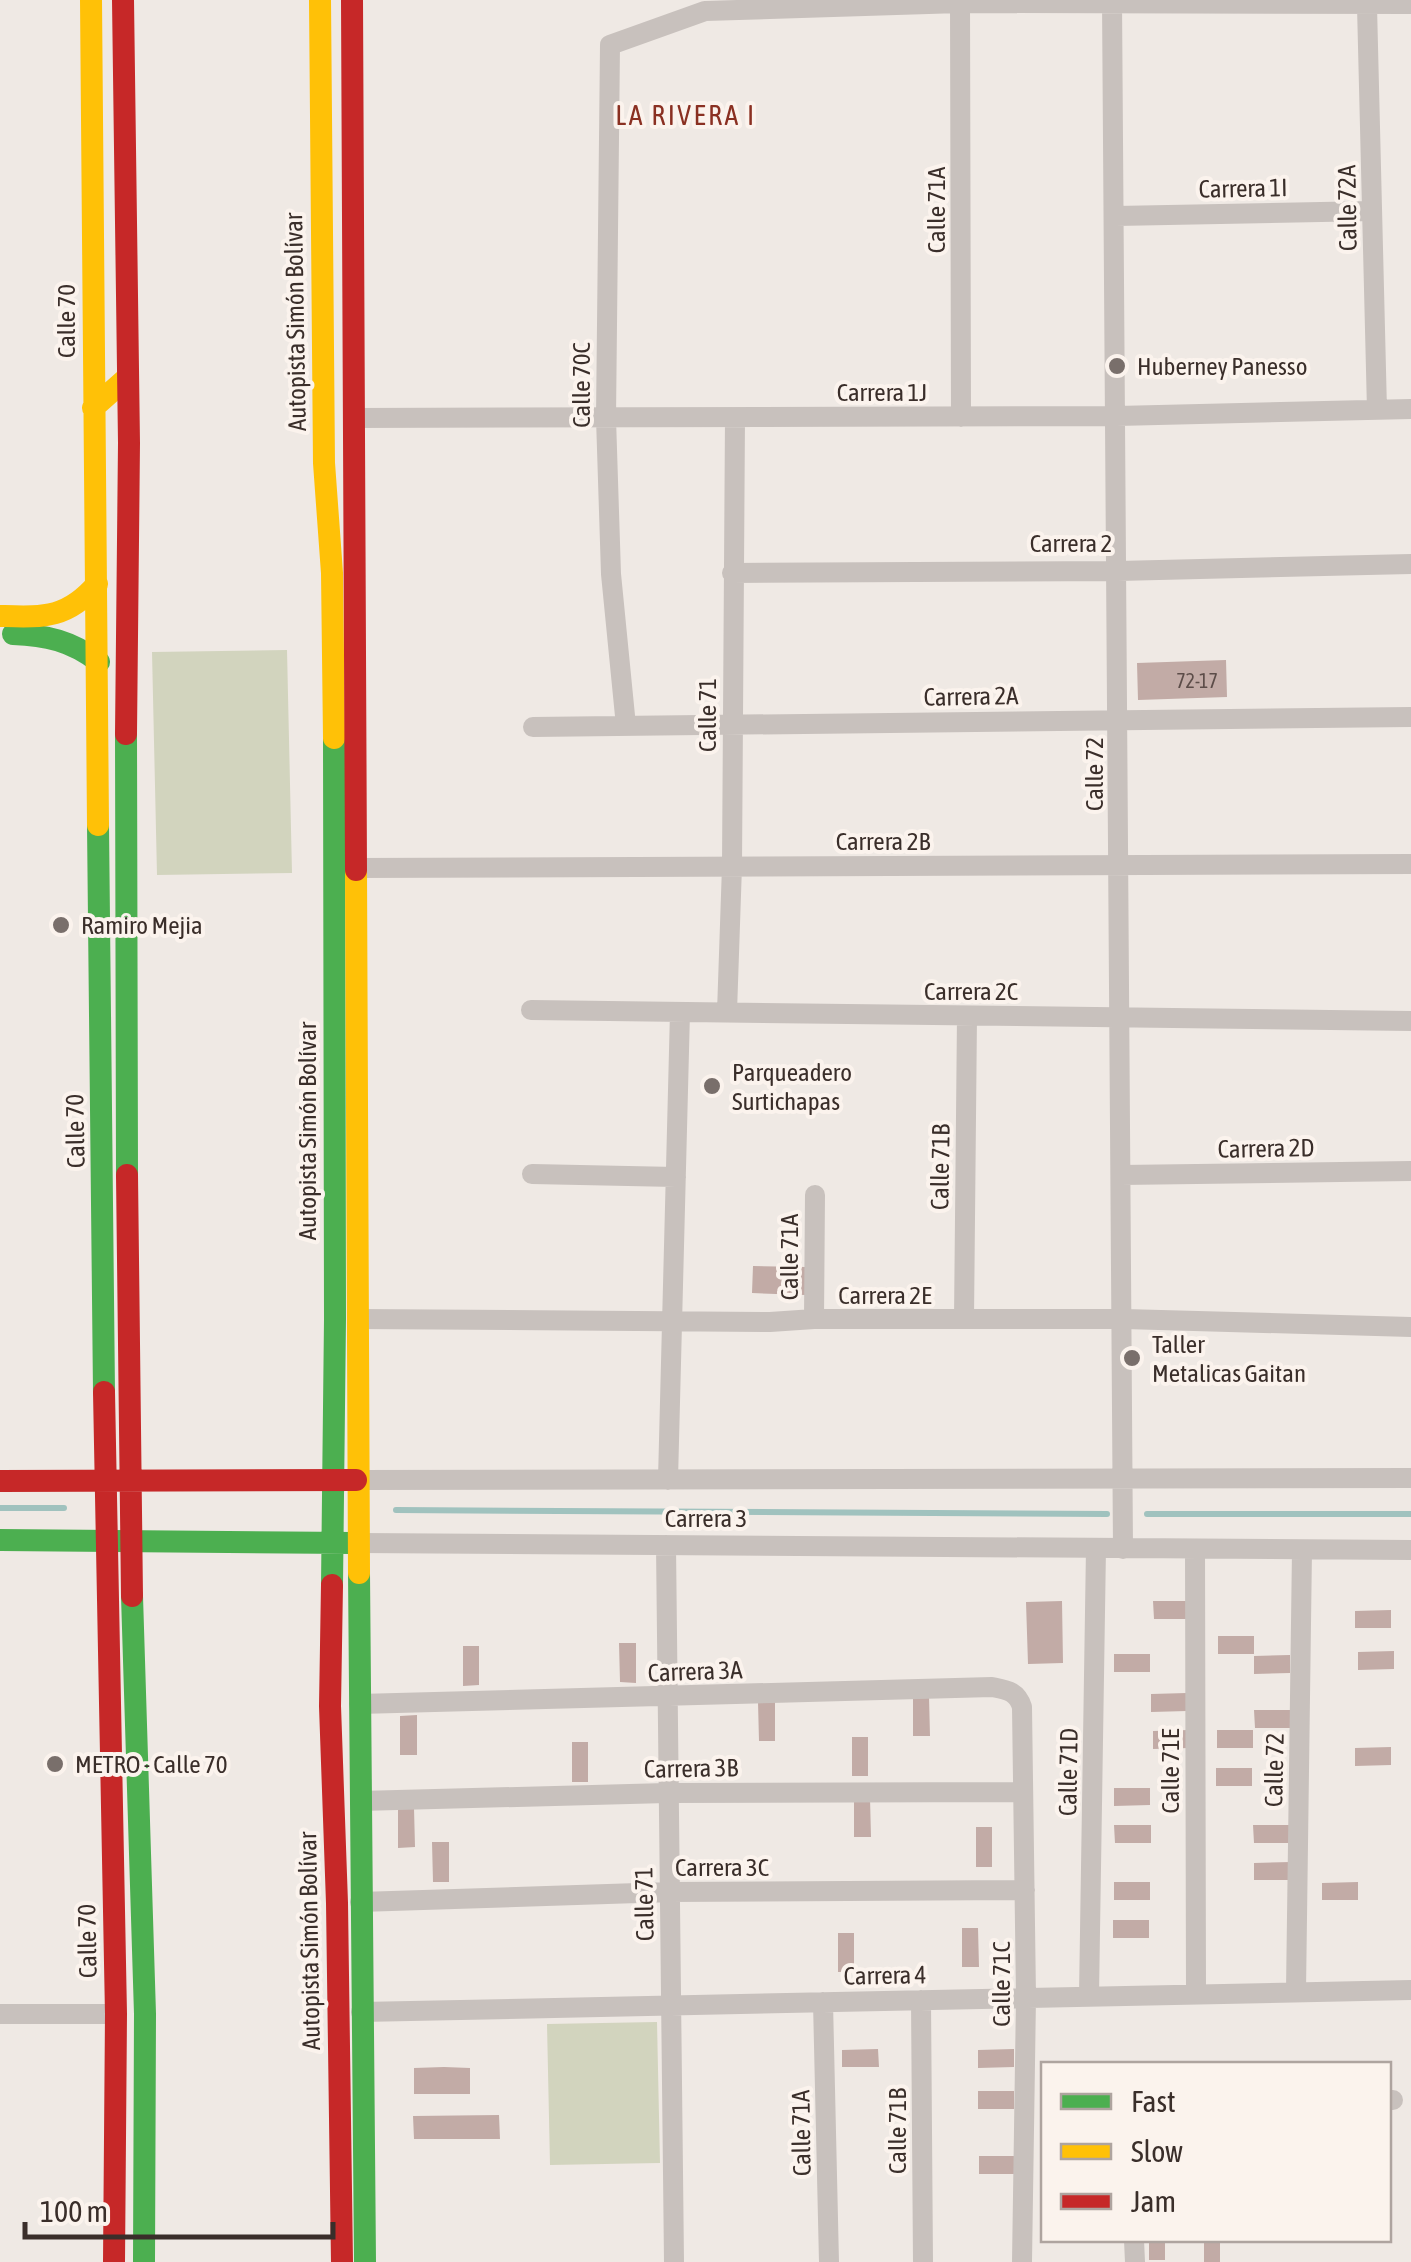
<svg xmlns="http://www.w3.org/2000/svg" width="1411" height="2262" font-family="'Asap Condensed',sans-serif">
	<rect width="100%" height="100%" fill="#efe9e4"/>
	<path fill="#d2d4be" d="M 287,650 L 292,873 L 157,875 L 152,652 Z
		M 657,2022 L 660,2163 L 550,2165 L 547,2024 Z"/>
	<g fill="none" stroke-linecap="round" stroke-linejoin="round">
		<path stroke="#a0c2be" stroke-width="6" d="M 0,1508 L 64,1508
			M 396,1510 L 1107,1514
			M 1147,1514 L 1411,1514"/>
	</g>
	<path fill="#c2aba6" d="M 1226,660 L 1227,697 L 1138,700 L 1137,663 Z
		M 753,1266 L 806,1267 L 805,1295 L 752,1293 Z
		M 1062,1601 L 1063,1663 L 1028,1664 L 1026,1602 Z
		M 1153,1601 L 1190,1601 L 1190,1619 L 1154,1619 Z
		M 1391,1610 L 1391,1628 L 1355,1628 L 1355,1611 Z
		M 1218,1636 L 1254,1636 L 1254,1654 L 1218,1654 Z
		M 619,1643 L 636,1643 L 636,1683 L 620,1682 Z
		M 463,1646 L 479,1646 L 479,1685 L 463,1686 Z
		M 1394,1651 L 1394,1669 L 1358,1670 L 1358,1652 Z
		M 1114,1654 L 1150,1654 L 1150,1672 L 1114,1672 Z
		M 1290,1655 L 1290,1673 L 1254,1674 L 1254,1656 Z
		M 1187,1693 L 1187,1711 L 1151,1712 L 1151,1694 Z
		M 913,1696 L 929,1696 L 930,1736 L 913,1736 Z
		M 758,1702 L 775,1702 L 775,1741 L 759,1741 Z
		M 1254,1710 L 1290,1710 L 1291,1728 L 1255,1728 Z
		M 417,1715 L 417,1755 L 400,1755 L 400,1716 Z
		M 1189,1730 L 1189,1748 L 1153,1749 L 1153,1731 Z
		M 1217,1730 L 1253,1730 L 1253,1748 L 1217,1748 Z
		M 852,1737 L 868,1737 L 868,1776 L 852,1776 Z
		M 572,1742 L 588,1742 L 588,1782 L 572,1782 Z
		M 1391,1747 L 1391,1765 L 1355,1766 L 1355,1748 Z
		M 1216,1768 L 1252,1768 L 1252,1786 L 1216,1786 Z
		M 1114,1788 L 1150,1788 L 1150,1805 L 1114,1806 Z
		M 854,1798 L 870,1798 L 871,1837 L 854,1837 Z
		M 398,1808 L 414,1808 L 415,1847 L 398,1848 Z
		M 1114,1825 L 1151,1825 L 1151,1843 L 1115,1843 Z
		M 1253,1825 L 1290,1825 L 1290,1843 L 1254,1843 Z
		M 976,1827 L 992,1827 L 992,1867 L 976,1867 Z
		M 432,1842 L 449,1842 L 449,1882 L 433,1882 Z
		M 1291,1862 L 1291,1880 L 1254,1880 L 1254,1863 Z
		M 1114,1882 L 1150,1882 L 1150,1900 L 1114,1900 Z
		M 1358,1882 L 1358,1900 L 1322,1900 L 1322,1883 Z
		M 1113,1920 L 1149,1920 L 1149,1938 L 1113,1938 Z
		M 962,1928 L 978,1928 L 979,1967 L 962,1967 Z
		M 838,1933 L 854,1933 L 854,1972 L 838,1972 Z
		M 878,2049 L 879,2067 L 842,2067 L 842,2050 Z
		M 1014,2049 L 1014,2067 L 978,2068 L 978,2050 Z
		M 444,2067 L 470,2068 L 470,2094 L 414,2094 L 414,2068 Z
		M 978,2091 L 1014,2091 L 1014,2109 L 978,2109 Z
		M 499,2115 L 500,2139 L 414,2139 L 413,2116 Z
		M 979,2156 L 1015,2156 L 1015,2174 L 979,2174 Z
		M 1149,2240 L 1165,2240 L 1165,2260 L 1149,2260 Z
		M 1204,2240 L 1220,2240 L 1220,2262 L 1204,2262 Z"/>
	<g fill="none" stroke-linecap="round" stroke-linejoin="round">
		<path stroke="#c8c1bd" stroke-width="20" d="M 1112,0 L 1123,1549
			M 960,3 L 961,417
			M 1367,6 L 1377,410
			M 1116,216 L 1372,211
			M 354,418 L 1117,416 L 1411,409
			M 732,573 L 1118,571 L 1411,564
			M 626,726 L 611,574 L 606,418 L 610,45 L 705,11 L 960,3 L 1411,4
			M 533,727 L 1411,717
			M 356,868 L 1411,864
			M 531,1010 L 1411,1021
			M 727,1012 L 732,866 L 735,418
			M 532,1174 L 676,1177
			M 1121,1175 L 1411,1171
			M 358,1319 L 770,1322 L 814,1319 L 1124,1319 L 1411,1327
			M 814,1319 L 815,1195
			M 964,1319 L 967,1016
			M 359,1480 L 1411,1478
			M 668,1480 L 680,1012
			M 359,1543 L 1411,1550
			M 666,1545 L 674,2262
			M 1195,1549 L 1196,1993
			M 359,1704 L 992,1687 C 1007,1690 1017,1691 1022,1707 L 1026,1997 L 1022,2262
			M 360,1801 L 667,1793 L 1023,1792
			M 360,1902 L 669,1892 L 1025,1890
			M 1296,1991 L 1302,1550
			M 1089,1996 L 1096,1548
			M 921,2000 L 923,2262
			M 823,2002 L 829,2262
			M 361,2012 L 1411,1990
			M 0,2014 L 116,2014
			M 1388,2100 L 1393,2100
			M 1134,2240 L 1135,2262"/>
		<path stroke="#4caf50" stroke-width="22" d="M 13,634 C 46,635 72,641 99,662
			M 126,734 L 127,1175
			M 98,825 L 104,1392
			M 0,1540 L 352,1543
			M 359,1573 L 365,2262
			M 332,1585 L 335,1319 L 334,738
			M 132,1596 L 145,2014 L 144,2262"/>
		<path stroke="#ffc107" stroke-width="22" d="M 91,0 L 98,825
			M 320,0 L 324,463 L 332,573 L 334,738
			M 93,408 L 128,377
			M 0,616 C 43,617 67,619 97,584
			M 356,870 L 359,1573"/>
		<path stroke="#c62828" stroke-width="22" d="M 123,0 L 129,443 L 126,734
			M 352,0 L 356,870
			M 127,1175 L 132,1596
			M 104,1392 L 116,2014 L 114,2262
			M 0,1481 L 356,1480
			M 332,1585 L 330,1706 L 337,1903 L 342,2262"/>
	</g>
	<g fill="#796f6b" stroke="#fbf3ed" stroke-width="4">
		<circle cx="1117" cy="366" r="10"/>
		<circle cx="61" cy="925" r="10"/>
		<circle cx="712" cy="1086" r="10"/>
		<circle cx="1132" cy="1358" r="10"/>
		<circle cx="55" cy="1764" r="10"/>
	</g>
	<g text-anchor="middle" dominant-baseline="central" stroke-width="8" stroke-linejoin="round" paint-order="stroke">
		<g font-size="20" fill="#5c4d49">
			<text x="1197" y="680">72-17</text>
		</g>
		<g font-size="25" fill="#3a2e2a" stroke="#fbf3ed">
			<text transform="translate(1243 188) rotate(-1)">Carrera 1I</text>
			<text transform="translate(1347 208) rotate(-91)">Calle 72A</text>
			<text transform="translate(936 210) rotate(-90)">Calle 71A</text>
			<text transform="translate(66 321) rotate(-90)">Calle 70</text>
			<text transform="translate(295 322) rotate(-91)">Autopista Simón Bolívar</text>
			<text transform="translate(581 385) rotate(-90)">Calle 70C</text>
			<text x="882" y="392">Carrera 1J</text>
			<text x="1071" y="543">Carrera 2</text>
			<text transform="translate(971 696) rotate(-1)">Carrera 2A</text>
			<text transform="translate(707 715) rotate(-90)">Calle 71</text>
			<text transform="translate(1094 774) rotate(-90)">Calle 72</text>
			<text x="883" y="841">Carrera 2B</text>
			<text x="971" y="991">Carrera 2C</text>
			<text transform="translate(75 1131) rotate(-91)">Calle 70</text>
			<text transform="translate(307 1131) rotate(-90)">Autopista Simón Bolívar</text>
			<text transform="translate(1266 1148) rotate(-1)">Carrera 2D</text>
			<text transform="translate(940 1167) rotate(-89)">Calle 71B</text>
			<text transform="translate(789 1257) rotate(-90)">Calle 71A</text>
			<text x="885" y="1295">Carrera 2E</text>
			<text x="706" y="1518">Carrera 3</text>
			<text transform="translate(695 1671) rotate(-2)">Carrera 3A</text>
			<text transform="translate(691 1768) rotate(-1)">Carrera 3B</text>
			<text transform="translate(1274 1770) rotate(-89)">Calle 72</text>
			<text transform="translate(1170 1771) rotate(-90)">Calle 71E</text>
			<text transform="translate(1068 1772) rotate(-89)">Calle 71D</text>
			<text x="722" y="1867">Carrera 3C</text>
			<text transform="translate(644 1904) rotate(-91)">Calle 71</text>
			<text transform="translate(87 1941) rotate(-91)">Calle 70</text>
			<text transform="translate(309 1941) rotate(-91)">Autopista Simón Bolívar</text>
			<text transform="translate(885 1975) rotate(-1)">Carrera 4</text>
			<text transform="translate(1001 1984) rotate(-90)">Calle 71C</text>
			<text transform="translate(897 2131) rotate(-90)">Calle 71B</text>
			<text transform="translate(801 2133) rotate(-91)">Calle 71A</text>
		</g>
		<g font-size="25" fill="#3a2e2a" stroke="#fbf3ed" text-anchor="start">
			<text x="1137" y="366">Huberney Panesso</text>
			<text x="81" y="925">Ramiro Mejia</text>
			<text x="732" y="1072">Parqueadero<tspan x="732" dy="29">Surtichapas</tspan></text>
			<text x="1152" y="1344">Taller<tspan x="1152" dy="29">Metalicas Gaitan</tspan></text>
			<text x="75" y="1764">METRO - Calle 70</text>
		</g>
		<g font-size="28" letter-spacing="2.5" fill="#8a3022" stroke="#fbf3ed">
			<text x="686" y="115">LA RIVERA I</text>
		</g>
	</g>
	<rect x="1041" y="2062" width="350" height="180" fill="#fbf3ed" stroke="#aea49f" stroke-width="2.5"/>
	<rect x="1061" y="2094" width="50" height="15" fill="#4caf50" stroke="#aea49f" stroke-width="2.5"/>
	<text x="1131" y="2112" font-size="30" fill="#3a2e2a">Fast</text>
	<rect x="1061" y="2144" width="50" height="15" fill="#ffc107" stroke="#aea49f" stroke-width="2.5"/>
	<text x="1131" y="2162" font-size="30" fill="#3a2e2a">Slow</text>
	<rect x="1061" y="2194" width="50" height="15" fill="#c62828" stroke="#aea49f" stroke-width="2.5"/>
	<text x="1131" y="2212" font-size="30" fill="#3a2e2a">Jam</text>
	<path d="M25 2222v15h308v-15" fill="none" stroke="#3a2e2a" stroke-width="5"/>
	<text x="40" y="2222" font-size="30" fill="#3a2e2a" stroke="#fbf3ed" stroke-width="8" paint-order="stroke">100 m</text>
</svg>
